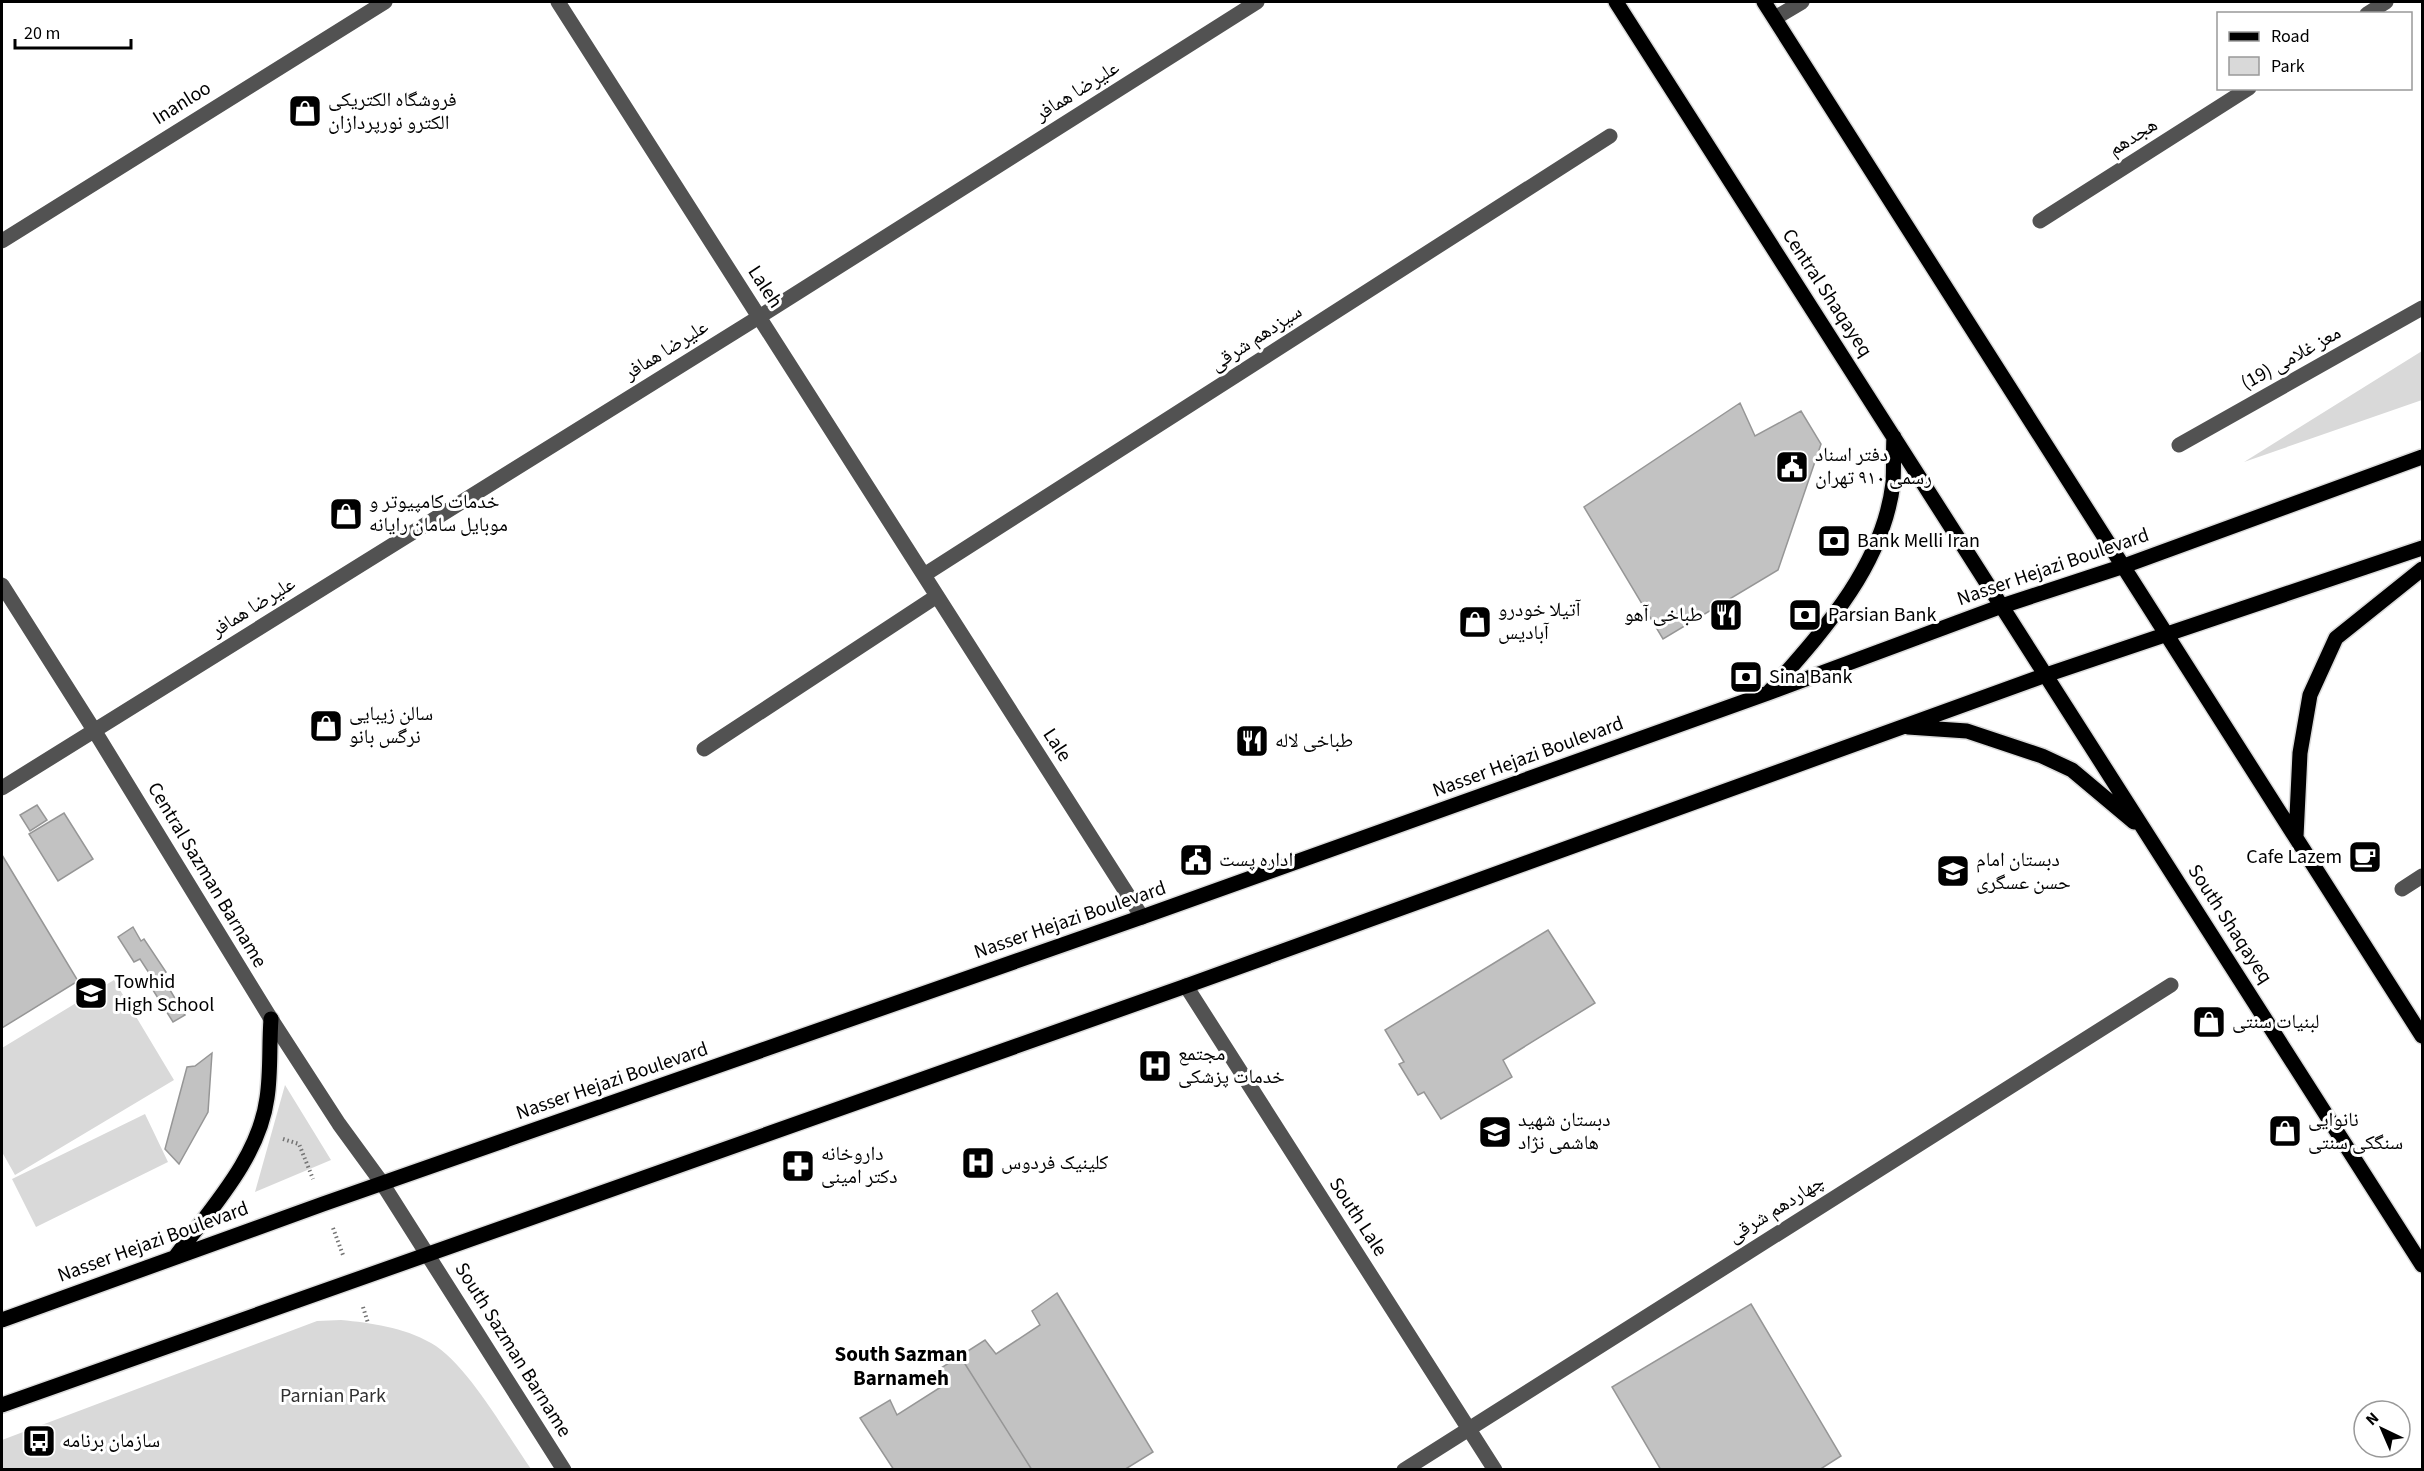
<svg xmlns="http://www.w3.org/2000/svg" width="2424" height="1471" font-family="'Source Sans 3','Noto Naskh Arabic',sans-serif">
	<rect width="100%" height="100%" fill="#fff"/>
	<path fill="#d9d9d9" d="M 2422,351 L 2422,400 L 2244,462 Z
		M 114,980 L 174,1080 L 15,1175 L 2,1152 L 2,1048 Z
		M 285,1085 L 331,1160 L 255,1192 Z
		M 145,1114 L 168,1162 L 36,1227 L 12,1179 Z
		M 341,1320 C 371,1323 403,1327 431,1343 C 466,1362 507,1435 531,1469 L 2,1469 L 2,1440 L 317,1321 Z"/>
	<path fill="#c2c2c2" stroke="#969696" stroke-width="1.5" d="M 1740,403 L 1755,436 L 1801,411 L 1821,444 L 1778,570 L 1663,639 L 1584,507 Z
		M 37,805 L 47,820 L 30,831 L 20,815 Z
		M 64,813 L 93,859 L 58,881 L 29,834 Z
		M 2,855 L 78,981 L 2,1028 Z
		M 133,927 L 141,941 L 144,939 L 166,972 L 161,975 L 185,1015 L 173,1022 L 146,979 L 151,976 L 140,959 L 134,962 L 118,937 Z
		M 1548,930 L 1595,1003 L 1503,1060 L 1512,1077 L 1441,1119 L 1424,1092 L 1418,1095 L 1399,1064 L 1404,1062 L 1385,1030 Z
		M 212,1053 L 208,1112 L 179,1164 L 165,1149 L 187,1067 L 195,1066 Z
		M 1057,1293 L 1153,1452 L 1124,1470 L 1032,1470 L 960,1356 L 985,1340 L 996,1354 L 1040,1325 L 1032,1311 Z
		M 1751,1304 L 1841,1456 L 1819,1470 L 1661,1470 L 1612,1387 Z
		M 960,1356 L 1032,1470 L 894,1470 L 860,1418 L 890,1400 L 897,1415 L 941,1387 L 933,1373 Z"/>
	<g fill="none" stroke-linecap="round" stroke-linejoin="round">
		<g stroke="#dbdbdb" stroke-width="18">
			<path id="major" d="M 1616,2 L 2422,1265
				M 1764,2 L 2422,1036
				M 1770,691 C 1823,631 1883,566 1893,483 C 1894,468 1893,452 1894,437
				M 1908,727 L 1967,731 L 2042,756 L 2072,770 L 2134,822
				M 2296,837 L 2300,753 L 2310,695 L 2336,638 L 2422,569
				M 176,1256 C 211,1208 259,1158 267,1098 C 271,1072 269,1045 271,1019
				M 2,1320 L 323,1204 L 1142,917 L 1768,693 L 2002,606 L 2124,566 L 2422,457
				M 2,1405 L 1186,986 L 2046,675 L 2422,548"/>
		</g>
		<path stroke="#747474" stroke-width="4" stroke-dasharray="1.5 3" stroke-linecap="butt" d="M 283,1139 L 299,1144 L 313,1179
			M 333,1228 L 343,1255
			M 363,1307 L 368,1323"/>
		<path stroke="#525252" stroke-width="15" d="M 558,2 L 1142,917
			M 2367,14 L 2386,2
			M 1775,18 L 1802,2
			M 2040,221 L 2249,88
			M 2,241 L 385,2
			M 2179,445 L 2422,308
			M 924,575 L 1610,136
			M 2,585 L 94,730 L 271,1019 L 339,1124 L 382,1183 L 564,1470
			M 704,749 L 937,596
			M 2,788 L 759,317 L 1257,2
			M 2402,889 L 2422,876
			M 1186,986 L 1495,1470
			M 1404,1470 L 2171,985"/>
		<use href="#major" stroke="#000" stroke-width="15"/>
	</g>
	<defs>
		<g id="shop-square" transform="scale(1.725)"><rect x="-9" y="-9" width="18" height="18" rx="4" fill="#000" stroke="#fff"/><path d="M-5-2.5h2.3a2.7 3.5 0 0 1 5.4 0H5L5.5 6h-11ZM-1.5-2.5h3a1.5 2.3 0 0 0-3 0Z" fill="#fff"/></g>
		<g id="civic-square" transform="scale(1.725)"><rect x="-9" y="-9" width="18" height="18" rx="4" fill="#000" stroke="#fff"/><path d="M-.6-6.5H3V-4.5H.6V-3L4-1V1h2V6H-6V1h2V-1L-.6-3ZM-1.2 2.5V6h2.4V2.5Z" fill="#fff"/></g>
		<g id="bank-square" transform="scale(1.725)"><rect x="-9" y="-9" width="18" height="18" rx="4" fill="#000" stroke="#fff"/><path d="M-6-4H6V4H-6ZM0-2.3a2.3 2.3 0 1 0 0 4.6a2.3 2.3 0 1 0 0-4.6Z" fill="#fff"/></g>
		<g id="restaurant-square" transform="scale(1.725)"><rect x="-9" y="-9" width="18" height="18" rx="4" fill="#000" stroke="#fff"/><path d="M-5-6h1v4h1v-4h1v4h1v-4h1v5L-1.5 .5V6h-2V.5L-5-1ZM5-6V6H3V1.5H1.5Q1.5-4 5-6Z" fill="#fff"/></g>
		<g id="cafe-square" transform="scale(1.725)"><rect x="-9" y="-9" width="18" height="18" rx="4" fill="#000" stroke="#fff"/><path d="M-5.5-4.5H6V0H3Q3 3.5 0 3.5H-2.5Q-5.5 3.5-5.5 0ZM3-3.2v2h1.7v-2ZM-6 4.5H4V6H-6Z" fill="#fff"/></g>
		<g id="school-square" transform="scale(1.725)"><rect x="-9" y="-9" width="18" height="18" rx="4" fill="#000" stroke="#fff"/><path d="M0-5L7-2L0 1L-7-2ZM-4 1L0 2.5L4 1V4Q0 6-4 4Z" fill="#fff"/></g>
		<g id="hospital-square" transform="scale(1.725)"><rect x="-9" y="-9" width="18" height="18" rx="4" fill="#000" stroke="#fff"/><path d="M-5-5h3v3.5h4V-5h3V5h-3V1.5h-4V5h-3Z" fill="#fff"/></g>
		<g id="pharmacy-square" transform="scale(1.725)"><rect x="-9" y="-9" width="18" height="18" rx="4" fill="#000" stroke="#fff"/><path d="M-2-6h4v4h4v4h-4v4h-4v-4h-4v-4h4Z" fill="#fff"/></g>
		<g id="bus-square" transform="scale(1.725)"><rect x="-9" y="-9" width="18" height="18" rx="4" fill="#000" stroke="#fff"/><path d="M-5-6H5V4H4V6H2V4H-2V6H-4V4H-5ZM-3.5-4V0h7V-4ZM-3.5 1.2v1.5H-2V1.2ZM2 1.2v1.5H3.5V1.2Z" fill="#fff"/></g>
	</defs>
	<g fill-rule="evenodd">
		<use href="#shop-square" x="305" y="111"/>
		<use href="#civic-square" x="1792" y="467"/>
		<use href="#shop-square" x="346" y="514"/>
		<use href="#bank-square" x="1834" y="541"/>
		<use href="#restaurant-square" x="1726" y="615"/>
		<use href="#bank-square" x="1805" y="615"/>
		<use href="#shop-square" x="1475" y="622"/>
		<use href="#bank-square" x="1746" y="677"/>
		<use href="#shop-square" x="326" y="726"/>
		<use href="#restaurant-square" x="1252" y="741"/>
		<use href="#cafe-square" x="2365" y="857"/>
		<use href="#civic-square" x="1196" y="860"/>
		<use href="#school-square" x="1953" y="871"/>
		<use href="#school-square" x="91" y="993"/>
		<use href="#shop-square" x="2209" y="1022"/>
		<use href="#hospital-square" x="1155" y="1066"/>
		<use href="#shop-square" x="2285" y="1131"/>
		<use href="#school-square" x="1495" y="1132"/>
		<use href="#hospital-square" x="978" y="1163"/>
		<use href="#pharmacy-square" x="798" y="1166"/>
		<use href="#bus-square" x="39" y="1441"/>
	</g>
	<g text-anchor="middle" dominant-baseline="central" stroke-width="6" stroke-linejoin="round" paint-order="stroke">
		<g font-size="20" fill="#000" stroke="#fff">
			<text transform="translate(1077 91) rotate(-32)">علیرضا همافر</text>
			<text transform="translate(182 103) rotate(-32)">Inanloo</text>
			<text transform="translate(2133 137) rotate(-32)">هجدهم</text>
			<text transform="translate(765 287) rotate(57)">Laleh</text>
			<text transform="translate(1827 293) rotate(57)">Central Shaqayeq</text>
			<text transform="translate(1256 338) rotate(-33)">سیزدهم شرقی</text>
			<text transform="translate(666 350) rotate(-32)">علیرضا همافر</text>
			<text transform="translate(2291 358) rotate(-29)">معز غلامی (19)</text>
			<text transform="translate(2053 567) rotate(-19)">Nasser Hejazi Boulevard</text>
			<text transform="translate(253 607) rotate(-32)">علیرضا همافر</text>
			<text transform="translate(1057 745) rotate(57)">Lale</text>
			<text transform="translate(1528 757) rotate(-20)">Nasser Hejazi Boulevard</text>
			<text transform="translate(207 875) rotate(59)">Central Sazman Barname</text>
			<text transform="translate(1070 920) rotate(-19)">Nasser Hejazi Boulevard</text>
			<text transform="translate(2230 924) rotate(57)">South Shaqayeq</text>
			<text transform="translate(612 1081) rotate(-19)">Nasser Hejazi Boulevard</text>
			<text transform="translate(1776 1209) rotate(-32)">چهاردهم شرقی</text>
			<text transform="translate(1358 1217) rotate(57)">South Lale</text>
			<text transform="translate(153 1242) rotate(-20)">Nasser Hejazi Boulevard</text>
			<text transform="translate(513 1350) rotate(58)">South Sazman Barname</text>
		</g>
		<g font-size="20" fill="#000" stroke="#fff" text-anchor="start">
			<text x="328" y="100">فروشگاه الکتریکی<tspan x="328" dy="23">الکترو نورپردازان</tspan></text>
			<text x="1815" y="455">دفتر اسناد<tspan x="1815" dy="23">رسمی ۹۱۰ تهران</tspan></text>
			<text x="369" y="502">خدمات کامپیوتر و<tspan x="369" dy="23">موبایل سامان رایانه</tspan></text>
			<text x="1857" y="541">Bank Melli Iran</text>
			<text x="1498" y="610">آتیلا خودرو<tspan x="1498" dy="23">آبادیس</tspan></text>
			<text x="1703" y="615" text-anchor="end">طباخی آهو</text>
			<text x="1828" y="615">Parsian Bank</text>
			<text x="1769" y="677">Sina Bank</text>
			<text x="349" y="714">سالن زیبایی<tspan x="349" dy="23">نرگس بانو</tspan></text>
			<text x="1275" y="741">طباخی لاله</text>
			<text x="2342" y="857" text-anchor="end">Cafe Lazem</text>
			<text x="1219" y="860">اداره پست</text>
			<text x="1976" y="860">دبستان امام<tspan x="1976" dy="23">حسن عسگری</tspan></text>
			<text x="114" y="982">Towhid<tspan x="114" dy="23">High School</tspan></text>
			<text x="2232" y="1022">لبنیات سنتی</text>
			<text x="1178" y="1054">مجتمع<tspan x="1178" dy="23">خدمات پزشکی</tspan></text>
			<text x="1518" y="1120">دبستان شهید<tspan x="1518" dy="23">هاشمی نژاد</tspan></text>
			<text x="2308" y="1120">نانوایی<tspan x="2308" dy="23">سنگکی سنتی</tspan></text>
			<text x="821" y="1154">داروخانه<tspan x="821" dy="23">دکتر امینی</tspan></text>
			<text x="1001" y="1163">کلینیک فردوس</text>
			<text x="62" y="1441">سازمان برنامه</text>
		</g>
		<g font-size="20" fill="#303030" stroke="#fff">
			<text x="333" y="1396">Parnian Park</text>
		</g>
		<g font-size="21" font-weight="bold" fill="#000" stroke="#fff">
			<text x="901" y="1354">South Sazman<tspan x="901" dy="24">Barnameh</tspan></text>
		</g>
	</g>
	<rect width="2424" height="1471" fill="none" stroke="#000000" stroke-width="6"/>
	<rect x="2217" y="12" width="195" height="78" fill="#ffffff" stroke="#999999" stroke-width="1.5"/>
	<rect x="2229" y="32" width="30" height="9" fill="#000000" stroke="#999999" stroke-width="1.5"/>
	<text x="2271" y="42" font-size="18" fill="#000000">Road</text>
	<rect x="2229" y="57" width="30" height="18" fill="#d9d9d9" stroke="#999999" stroke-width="1.5"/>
	<text x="2271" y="72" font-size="18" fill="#000000">Park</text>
	<g transform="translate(2382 1429) rotate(316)"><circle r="28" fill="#ffffff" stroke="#999999" stroke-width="1.5"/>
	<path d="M0-4.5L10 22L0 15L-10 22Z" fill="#000000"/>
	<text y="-9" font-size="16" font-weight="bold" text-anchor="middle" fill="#000000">N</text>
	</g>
	<path d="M15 39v9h116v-9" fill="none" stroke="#000000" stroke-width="3"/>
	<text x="24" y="39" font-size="18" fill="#000000" stroke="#ffffff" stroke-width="4.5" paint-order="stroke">20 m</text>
</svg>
